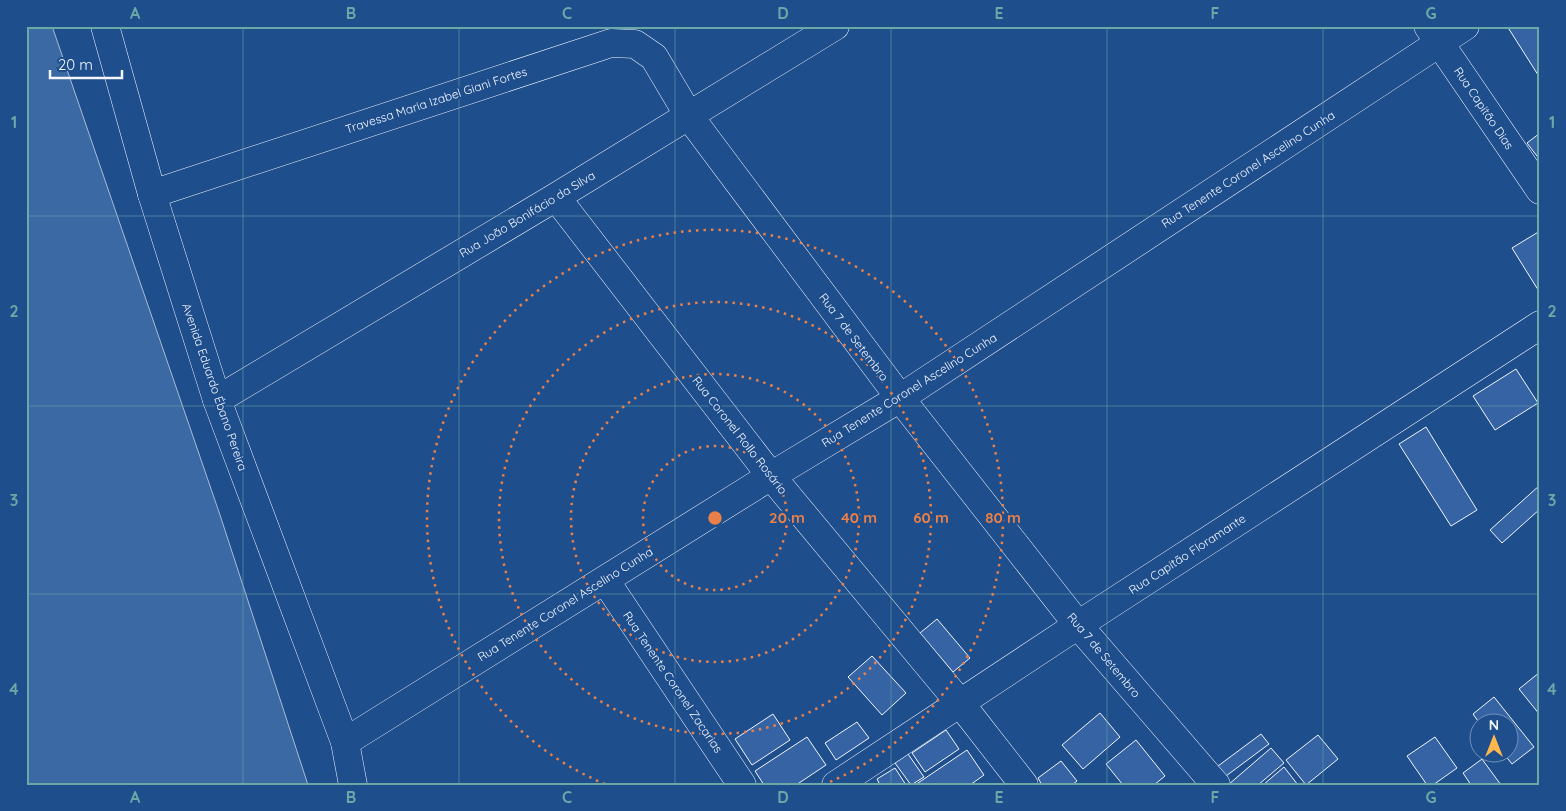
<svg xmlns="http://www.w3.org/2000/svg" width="1566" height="811" font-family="Quicksand,sans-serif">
	<rect width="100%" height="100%" fill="#1f4e8c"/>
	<path fill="#3b69a3" stroke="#a8bbd7" d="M 26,26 L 52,26 L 220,515 L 308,785 L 26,785 Z"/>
	<path fill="#3563a3" stroke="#f2f6ff" d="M 1507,26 L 1538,26 L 1540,29 L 1540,78 Z
		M 1540,133 L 1540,160 L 1527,143 Z
		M 1540,231 L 1540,293 L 1512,248 Z
		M 1516,369 L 1538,403 L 1495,430 L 1473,396 Z
		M 1426,427 L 1477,510 L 1451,526 L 1399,444 Z
		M 1540,485 L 1540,509 L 1502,543 L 1490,530 Z
		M 937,619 L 970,658 L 953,672 L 920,633 Z
		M 872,656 L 906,693 L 882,715 L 848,677 Z
		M 1540,672 L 1540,715 L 1519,689 Z
		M 1494,697 L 1534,747 L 1512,764 L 1504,754 L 1508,754 L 1508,724 L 1480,724 L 1473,714 Z
		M 1100,713 L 1120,737 L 1083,769 L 1062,745 Z
		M 773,714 L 790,740 L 752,765 L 735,739 Z
		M 857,722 L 869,738 L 836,760 L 825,743 Z
		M 946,730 L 959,749 L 925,772 L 912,753 Z
		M 1261,734 L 1269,744 L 1222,779 L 1214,769 Z
		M 1318,735 L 1338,759 L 1306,785 L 1286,760 Z
		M 807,737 L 826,765 L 796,785 L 764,785 L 755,771 Z
		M 1435,737 L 1457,768 L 1433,785 L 1427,785 L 1407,756 Z
		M 1136,740 L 1165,776 L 1154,785 L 1123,785 L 1106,764 Z
		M 1271,748 L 1284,763 L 1258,785 L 1228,785 Z
		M 967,750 L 984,775 L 970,785 L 915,785 Z
		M 908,754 L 924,777 L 911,785 L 895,763 Z
		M 1482,759 L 1501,785 L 1471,785 L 1463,773 Z
		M 1061,761 L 1077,781 L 1072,785 L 1042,785 L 1038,778 Z
		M 1284,767 L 1298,785 L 1263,785 Z
		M 895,768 L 906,785 L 880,785 L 877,779 Z"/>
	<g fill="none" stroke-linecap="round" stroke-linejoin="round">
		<g stroke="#f2f6ff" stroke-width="29">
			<path id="minor" d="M 1428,26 L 1540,190
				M 152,194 L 611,43 L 635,44 L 654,57 L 689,116 L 900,398 L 1078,625 L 1216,785
				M 556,197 L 771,476 L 960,703 L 1024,785
				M 217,400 L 556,197 L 835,26
				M 605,580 L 742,785
				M 345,742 L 771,476 L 900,398 L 1465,26
				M 836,785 L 1078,625 L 1540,325"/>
		</g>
		<g stroke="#f2f6ff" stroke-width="29">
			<path id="major" d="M 105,26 L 152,194 L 217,400 L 345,742 L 353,785"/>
		</g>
		<use href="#minor" stroke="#1f4e8c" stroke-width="28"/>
		<use href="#major" stroke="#1f4e8c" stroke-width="28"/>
	</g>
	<path fill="none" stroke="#6aa9a8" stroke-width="1" stroke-opacity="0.55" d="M 243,26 L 243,785M 459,26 L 459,785M 675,26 L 675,785M 891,26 L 891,785M 1107,26 L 1107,785M 1323,26 L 1323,785M 26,216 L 1540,216M 26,406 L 1540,406M 26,594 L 1540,594"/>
	<g fill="none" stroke="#ea8049" stroke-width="2.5" stroke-dasharray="2.5 5">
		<circle cx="715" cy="518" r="72"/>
		<circle cx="715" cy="518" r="144"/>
		<circle cx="715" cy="518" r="216"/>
		<path d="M605 784A288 288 0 1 1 825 784"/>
	</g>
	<g text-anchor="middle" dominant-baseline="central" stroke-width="4" stroke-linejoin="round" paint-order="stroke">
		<g font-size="12" fill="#f2f6ff" stroke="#1f4e8c">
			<text transform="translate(436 100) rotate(-18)">Travessa Maria Izabel Giani Fortes</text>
			<text transform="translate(1484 108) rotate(56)">Rua Capitão Dias</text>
			<text transform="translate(1248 169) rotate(-33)">Rua Tenente Coronel Ascelino Cunha</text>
			<text transform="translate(527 214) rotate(-31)">Rua João Bonifácio da Silva</text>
			<text transform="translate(854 337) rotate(53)">Rua 7 de Setembro</text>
			<text transform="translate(215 387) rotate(71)">Avenida Eduardo Ébano Pereira</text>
			<text transform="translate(909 390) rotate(-32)">Rua Tenente Coronel Ascelino Cunha</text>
			<text transform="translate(740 435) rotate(52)">Rua Coronel Rollo Rosário</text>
			<text transform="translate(1187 554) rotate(-33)">Rua Capitão Floramante</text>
			<text transform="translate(565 604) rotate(-32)">Rua Tenente Coronel Ascelino Cunha</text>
			<text transform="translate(1104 655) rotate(50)">Rua 7 de Setembro</text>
			<text transform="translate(673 682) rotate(56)">Rua Tenente Coronel Zacarias</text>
		</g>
	</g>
	<circle cx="715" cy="518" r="8" fill="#ea8049" stroke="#1f4e8c" stroke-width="2.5"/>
	<g font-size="15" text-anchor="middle" font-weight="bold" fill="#ea8049" stroke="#1f4e8c" stroke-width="4" stroke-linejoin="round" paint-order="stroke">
		<text x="787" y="523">20 m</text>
		<text x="859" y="523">40 m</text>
		<text x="931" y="523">60 m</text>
		<text x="1003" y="523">80 m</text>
	</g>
	<rect width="1566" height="811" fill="none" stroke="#1f4e8c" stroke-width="55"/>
	<g transform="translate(1494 738)"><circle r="24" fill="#1f4e8c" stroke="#7391ba"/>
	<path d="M0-4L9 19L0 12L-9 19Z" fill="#ffb74d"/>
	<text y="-8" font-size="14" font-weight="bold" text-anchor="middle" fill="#f2f6ff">N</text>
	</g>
	<path d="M50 70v8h72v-8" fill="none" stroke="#f2f6ff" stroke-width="2.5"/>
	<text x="58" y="70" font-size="15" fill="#f2f6ff" stroke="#1f4e8c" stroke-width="4" paint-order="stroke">20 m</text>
	<rect x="28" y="28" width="1510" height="756" fill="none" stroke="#6aa9a8" stroke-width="2"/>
	<g font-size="16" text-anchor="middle" font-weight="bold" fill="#6aa9a8">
		<text x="135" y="19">A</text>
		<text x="351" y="19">B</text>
		<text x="567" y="19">C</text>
		<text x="783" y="19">D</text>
		<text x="999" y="19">E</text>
		<text x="1215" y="19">F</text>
		<text x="1431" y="19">G</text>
		<text x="14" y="128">1</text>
		<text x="1552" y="128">1</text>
		<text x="14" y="317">2</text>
		<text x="1552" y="317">2</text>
		<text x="14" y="506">3</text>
		<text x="1552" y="506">3</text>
		<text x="14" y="695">4</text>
		<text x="1552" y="695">4</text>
		<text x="135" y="803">A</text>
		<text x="351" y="803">B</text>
		<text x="567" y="803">C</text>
		<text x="783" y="803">D</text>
		<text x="999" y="803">E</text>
		<text x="1215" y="803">F</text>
		<text x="1431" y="803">G</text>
	</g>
</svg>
